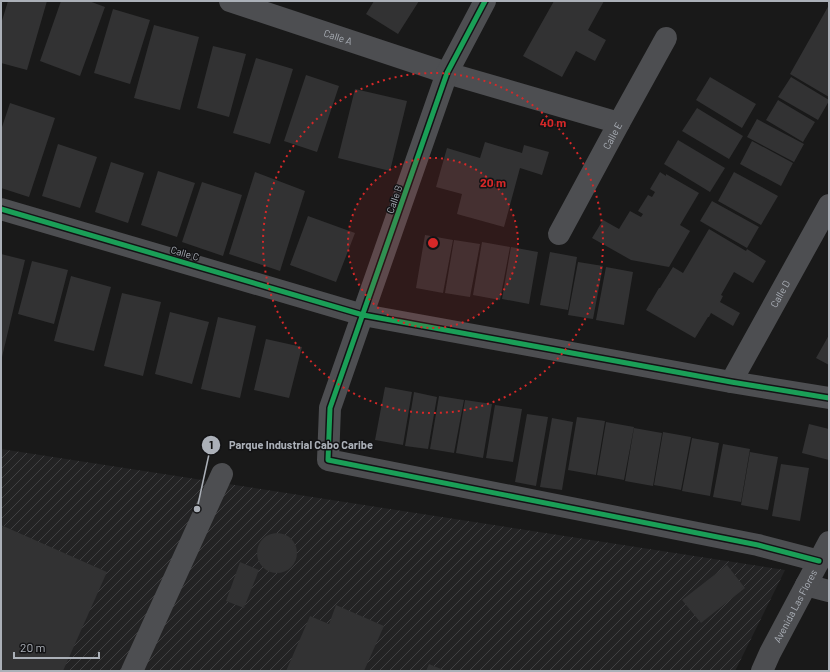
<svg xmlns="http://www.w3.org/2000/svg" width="830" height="672" font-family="Barlow,sans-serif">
	<defs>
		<pattern id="industrial-furrows" width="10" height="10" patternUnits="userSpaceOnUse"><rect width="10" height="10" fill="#232324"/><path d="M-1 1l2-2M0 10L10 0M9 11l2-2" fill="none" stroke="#404042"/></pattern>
	</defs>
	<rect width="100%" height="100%" fill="#191919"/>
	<path fill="url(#industrial-furrows)" d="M 1,449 L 785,570 L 735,671 L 1,671 Z"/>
	<path fill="#323233" d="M 8,1 L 47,1 L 27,70 L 1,63 L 1,24 Z
		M 61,1 L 89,1 L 105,7 L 80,76 L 40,61 Z
		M 374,1 L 419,1 L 398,34 L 366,14 Z
		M 554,1 L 604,1 L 588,30 L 606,40 L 595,61 L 576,51 L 562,77 L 523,56 Z
		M 829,5 L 829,97 L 790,74 Z
		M 113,9 L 150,20 L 130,84 L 94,73 Z
		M 154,25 L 199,37 L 180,110 L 134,98 Z
		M 213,46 L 246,54 L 229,117 L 197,108 Z
		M 256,58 L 293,69 L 270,144 L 233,133 Z
		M 306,75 L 339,86 L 317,152 L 284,141 Z
		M 710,77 L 756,104 L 742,128 L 696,100 Z
		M 791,77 L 829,100 L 829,101 L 818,120 L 778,97 Z
		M 355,89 L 407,101 L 390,171 L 338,158 Z
		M 778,100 L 815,122 L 803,142 L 766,120 Z
		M 10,103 L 55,118 L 29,197 L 1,188 L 1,130 Z
		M 697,108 L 743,136 L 729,159 L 682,131 Z
		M 757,119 L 804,144 L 794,162 L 747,137 Z
		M 678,140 L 725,168 L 710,192 L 664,164 Z
		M 752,141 L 793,163 L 781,186 L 740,164 Z
		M 485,142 L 522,153 L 524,145 L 549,152 L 542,175 L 520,168 L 504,227 L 457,214 L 462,194 L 436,187 L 447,148 L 480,158 Z
		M 58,144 L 97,157 L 80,208 L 42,196 Z
		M 111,162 L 144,173 L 128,223 L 95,212 Z
		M 158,171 L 195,183 L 177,237 L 141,225 Z
		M 255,172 L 305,191 L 280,271 L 229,254 Z
		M 660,172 L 666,176 L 666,174 L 699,193 L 680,225 L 690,231 L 669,267 L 631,260 L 592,238 L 603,220 L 619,229 L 630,211 L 641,217 L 643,214 L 638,211 L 648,195 L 652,197 L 655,192 L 650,189 Z
		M 734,172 L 778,196 L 761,225 L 718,201 Z
		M 202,182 L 242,195 L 223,256 L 182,242 Z
		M 712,201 L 759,227 L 747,248 L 700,221 Z
		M 308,216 L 355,233 L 336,282 L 290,265 Z
		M 709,229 L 746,251 L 747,249 L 766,261 L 753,283 L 734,272 L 721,295 L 723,296 L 720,302 L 740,313 L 733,326 L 711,313 L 709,317 L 708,317 L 695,338 L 646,310 L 659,288 L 660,288 L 673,267 L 683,273 Z
		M 425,235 L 453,240 L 443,293 L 416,288 Z
		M 454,240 L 480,244 L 470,297 L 445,293 Z
		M 482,242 L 510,247 L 500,300 L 473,295 Z
		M 511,247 L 538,252 L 529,304 L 502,299 Z
		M 550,252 L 577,257 L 568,310 L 540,305 Z
		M 1,254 L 25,260 L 2,357 L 1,357 Z
		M 32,261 L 68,270 L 54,324 L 18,314 Z
		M 578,262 L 603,266 L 593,319 L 568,315 Z
		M 606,267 L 633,272 L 624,325 L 596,320 Z
		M 71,276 L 111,287 L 94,351 L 54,341 Z
		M 122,293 L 161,302 L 143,376 L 104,366 Z
		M 170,312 L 209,322 L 192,384 L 155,374 Z
		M 218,317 L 256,326 L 240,398 L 201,389 Z
		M 829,335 L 829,365 L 816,358 Z
		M 266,339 L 302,347 L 289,398 L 254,390 Z
		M 385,387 L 412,392 L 403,445 L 375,440 Z
		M 414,392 L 437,397 L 428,449 L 405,446 Z
		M 439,396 L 464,400 L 454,453 L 430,449 Z
		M 465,400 L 492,404 L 483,458 L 456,453 Z
		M 495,405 L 522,409 L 513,462 L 486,458 Z
		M 527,414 L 548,417 L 536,486 L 515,482 Z
		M 577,417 L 605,421 L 596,475 L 568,470 Z
		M 552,418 L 573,422 L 562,490 L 540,487 Z
		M 606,422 L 634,427 L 624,480 L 597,475 Z
		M 809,424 L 829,429 L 829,460 L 802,453 Z
		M 634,428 L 662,433 L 653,486 L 625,481 Z
		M 663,432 L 691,437 L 681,490 L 654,485 Z
		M 692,438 L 719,443 L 710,496 L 682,491 Z
		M 723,444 L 750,449 L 741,502 L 713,497 Z
		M 750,452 L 778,457 L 768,510 L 741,505 Z
		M 781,464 L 809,468 L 800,521 L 772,516 Z
		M 1,525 L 107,572 L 63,671 L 1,671 Z
		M257 553a20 20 0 1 1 40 0a20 20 0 1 1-40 0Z
		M 240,562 L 259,570 L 244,608 L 226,601 Z
		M 727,565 L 745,588 L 701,623 L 682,600 Z
		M 336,605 L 384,626 L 364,671 L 286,671 L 310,616 L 329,624 Z
		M 429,664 L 446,671 L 426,671 Z"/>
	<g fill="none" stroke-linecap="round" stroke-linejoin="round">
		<g stroke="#4d4e51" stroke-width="22">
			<path id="s1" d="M 230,1 L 447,73 L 619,123"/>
			<path d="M 485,1 L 447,73 L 330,408 L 328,460 L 758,545 L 819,561"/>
			<path d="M 1,209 L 363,315 L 731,382 L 829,398"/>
			<path id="s2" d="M 559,234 L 619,123 L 666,38"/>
			<path id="s3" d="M 731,382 L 829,205"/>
			<path d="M 806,585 L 829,591"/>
			<path d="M 132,671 L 222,474"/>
			<path id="s4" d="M 762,671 L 770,653 L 829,542"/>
		</g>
		<g stroke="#131315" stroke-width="8">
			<path id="cycleway" d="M 485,1 L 447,73 L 330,408 L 328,460 L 758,545 L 819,561
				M 1,209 L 363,315 L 731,382 L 829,398"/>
		</g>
		<use href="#cycleway" stroke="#1a9f57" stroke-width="5"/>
	</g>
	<circle cx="433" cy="243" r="85" fill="#d62828" fill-opacity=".12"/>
	<g fill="none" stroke="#d62828" stroke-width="2" stroke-dasharray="2 4">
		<circle cx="433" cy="243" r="85"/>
		<circle cx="433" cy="243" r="170"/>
	</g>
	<g text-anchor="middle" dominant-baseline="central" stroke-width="3" stroke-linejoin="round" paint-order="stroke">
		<g font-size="10" fill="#abb0b8" stroke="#131315">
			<text stroke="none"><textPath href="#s1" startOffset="114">Calle A</textPath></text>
			<text stroke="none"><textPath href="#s2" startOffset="112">Calle E</textPath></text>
			<text transform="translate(394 199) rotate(-71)">Calle B</text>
			<text transform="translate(185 253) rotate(16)">Calle C</text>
			<text stroke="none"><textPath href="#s3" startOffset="101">Calle D</textPath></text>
			<text stroke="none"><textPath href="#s4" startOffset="73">Avenida Las Flores</textPath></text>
		</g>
	</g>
	<circle cx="433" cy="243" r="6" fill="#d62828" stroke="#131315" stroke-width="2"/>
	<g font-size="12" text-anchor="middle" font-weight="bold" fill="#d62828" stroke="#131315" stroke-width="3" stroke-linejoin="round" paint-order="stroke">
		<text x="553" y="127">40 m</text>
		<text x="493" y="187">20 m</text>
	</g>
	<path fill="none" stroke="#abb0b8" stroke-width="1.5" d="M197 509L211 445"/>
	<g fill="#abb0b8" stroke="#131315" stroke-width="1.5">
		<circle cx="197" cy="509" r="4"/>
		<circle cx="211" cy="445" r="10"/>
	</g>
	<g font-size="12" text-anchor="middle" font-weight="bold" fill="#111">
		<text x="211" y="449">1</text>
	</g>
	<g font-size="11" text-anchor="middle" font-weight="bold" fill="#abb0b8" stroke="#131315" stroke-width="3" stroke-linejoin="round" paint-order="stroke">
		<text x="301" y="449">Parque Industrial Cabo Caribe</text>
	</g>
	<rect width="830" height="672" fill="none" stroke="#abb0b8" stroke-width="4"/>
	<path d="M14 652v6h85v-6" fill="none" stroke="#abb0b8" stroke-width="2"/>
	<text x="20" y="652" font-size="12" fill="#abb0b8" stroke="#131315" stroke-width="3" paint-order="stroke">20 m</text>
</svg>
